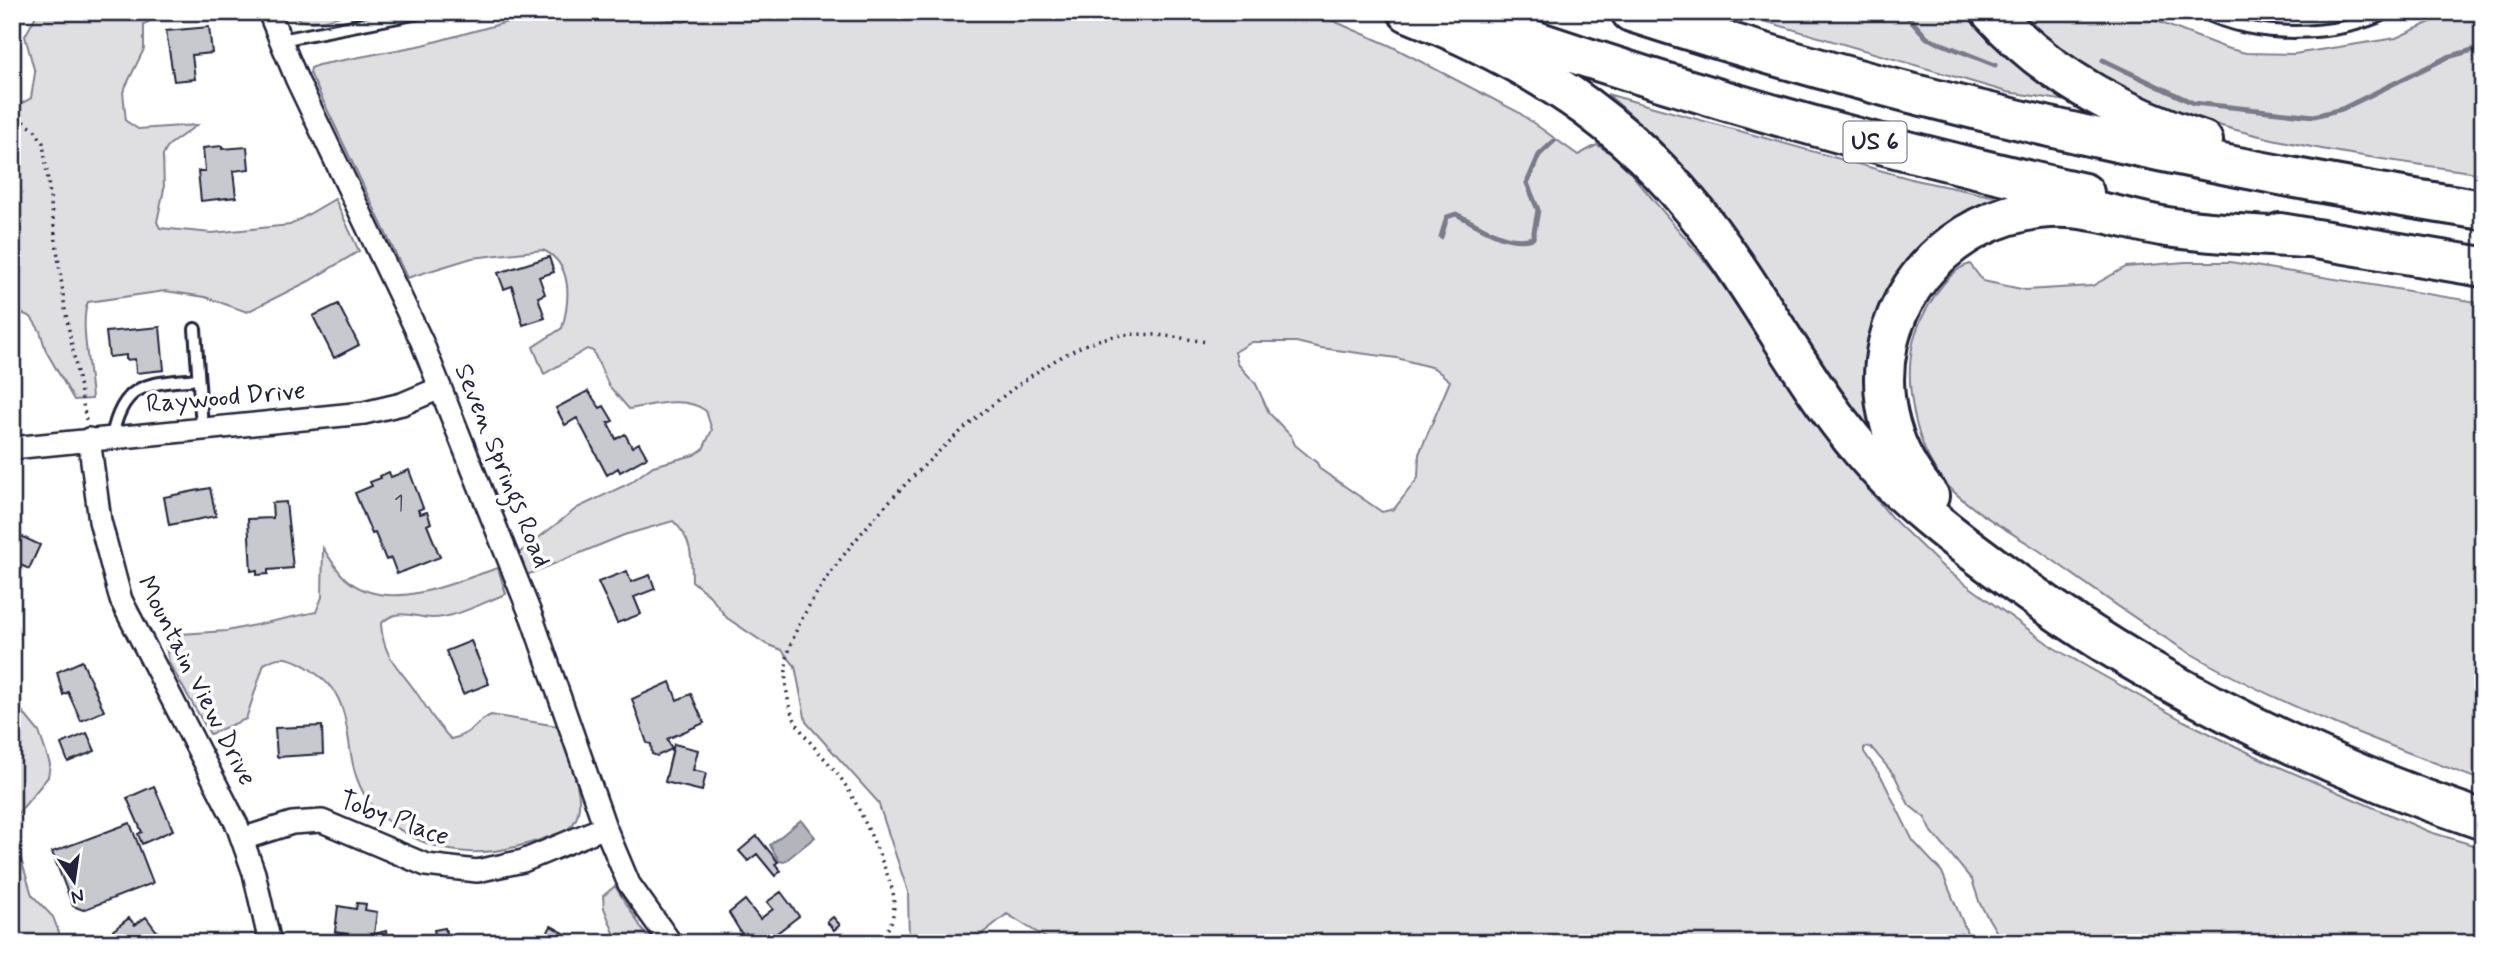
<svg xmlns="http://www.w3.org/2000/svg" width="2495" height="955" font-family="Mynerve,sans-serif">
	<rect width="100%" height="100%" fill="#fff"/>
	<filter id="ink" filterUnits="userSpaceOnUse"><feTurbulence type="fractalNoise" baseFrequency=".0143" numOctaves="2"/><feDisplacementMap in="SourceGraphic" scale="14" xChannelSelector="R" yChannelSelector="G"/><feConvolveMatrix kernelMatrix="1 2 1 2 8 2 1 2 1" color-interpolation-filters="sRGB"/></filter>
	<g filter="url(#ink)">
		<path fill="#dfdfe2" stroke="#80808e" stroke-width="2" fill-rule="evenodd" d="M 38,12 L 177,12 L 158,17 L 144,24 L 144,49 L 123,92 L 126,121 L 138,129 L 197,125 L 169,145 L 163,155 L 164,189 L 157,222 L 160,228 L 212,233 L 290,225 L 335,199 L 359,251 L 309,281 L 247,312 L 205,297 L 165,291 L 88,302 C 79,321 91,374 92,399 L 74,400 L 46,351 L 40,331 L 31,317 L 12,309 L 12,109 L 31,98 L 35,73 L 25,36 Z
			M 291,12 L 355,12 C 336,16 303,32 291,12 Z
			M 544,12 L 634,12 L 683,22 L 690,19 L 689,12 L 1313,12 L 1391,46 L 1518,112 L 1578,155 L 1597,145 L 1618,158 L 1713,271 L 1814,420 L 1852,469 L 1891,517 L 1945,569 L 2054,648 L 2184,721 L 2268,762 L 2430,832 L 2483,848 L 2483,943 L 2003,943 L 1980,904 L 1972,880 L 1932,832 L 1925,818 L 1909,805 L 1895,776 L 1871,747 L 1864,748 L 1864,752 L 1883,780 L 1913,841 L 1942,872 L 1968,935 L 1977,943 L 1054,943 L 1007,914 L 983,933 L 977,943 L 909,943 L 908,892 L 878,802 L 806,722 L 795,666 L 782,650 L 766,644 L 727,618 L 710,596 L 692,581 C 692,557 692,538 673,521 L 624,535 L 527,575 L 519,553 L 577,508 L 630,483 L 653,466 L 694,455 L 703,449 L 712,430 L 706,411 C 686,395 652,405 629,409 L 609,386 L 593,351 L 587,349 L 544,374 L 533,347 L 562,328 C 570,300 573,264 543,250 L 472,258 L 407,278 L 310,73 L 311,68 L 318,65 L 423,45 ZM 1252,342 L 1296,342 L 1321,348 L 1397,358 L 1434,368 L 1450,381 L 1419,454 L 1418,478 L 1394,509 L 1382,512 L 1320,469 L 1317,463 L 1295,445 L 1291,436 L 1269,413 L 1256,384 L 1238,364 L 1235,352 Z
			M 1733,12 L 1964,12 L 1992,43 L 2067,101 L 2007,92 Z
			M 2023,12 L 2133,12 L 2226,48 L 2246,53 L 2294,54 L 2396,38 L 2452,12 L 2483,12 L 2483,174 C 2337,151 2125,134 2023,12 Z
			M 1607,94 L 1915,180 L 2006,199 C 1902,229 1847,327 1871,432 C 1815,355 1768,271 1709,196 C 1679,157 1644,126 1607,94 Z
			M 2185,262 L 2230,262 L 2483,303 L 2483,781 C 2383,743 2280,706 2188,652 C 2138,622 2091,587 2044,554 C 2011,531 1967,510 1942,479 C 1915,445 1904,384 1913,343 C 1918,319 1945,270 1970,264 L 1983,281 L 2026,290 L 2092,286 L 2126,267 Z
			M 323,548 C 330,558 337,571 346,579 C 388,615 453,582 498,568 L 506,594 C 484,602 456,618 432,618 C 412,617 396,607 381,624 C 383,659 401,669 418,695 C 429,711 437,726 451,739 C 473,734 475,722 491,715 L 557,726 C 566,752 599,817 562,832 C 534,843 498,854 468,852 C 427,850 377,825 360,786 C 347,758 351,725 338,698 C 331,682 298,656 279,658 C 274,658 268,662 264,664 L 246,719 L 210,734 L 169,663 L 166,646 L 180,634 L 227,631 L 316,612 L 322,597 Z
			M 12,699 L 39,732 L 50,764 L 48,777 L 12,821 Z
			M 12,830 L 32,895 L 53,917 L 63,943 L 12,943 Z
			M 615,886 L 651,943 L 618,943 L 604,908 L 603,896 Z"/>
		<path fill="#b4b4bc" stroke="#7a7a88" stroke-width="2" d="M 801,820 L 815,837 L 784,862 L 779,861 L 770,845 Z"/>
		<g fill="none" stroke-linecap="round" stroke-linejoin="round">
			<path stroke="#7a7a88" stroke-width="5" d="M 1904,12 L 1927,38 L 1995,65
				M 2103,60 L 2193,103 L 2314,116 L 2342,109 L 2448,57 L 2483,47
				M 1441,237 L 1447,217 L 1456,214 C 1479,225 1506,246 1533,238 L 1538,210 L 1527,183 L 1539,155 L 1554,141
				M 12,894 L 19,943"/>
		</g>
		<path fill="#c8c8cf" stroke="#22223b" stroke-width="2" d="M 209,27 L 212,53 L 192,55 L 195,79 L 174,81 L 166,31 Z
			M 222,146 L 222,149 L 247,147 L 249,169 L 233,171 L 236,197 L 201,201 L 198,171 L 205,171 L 203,148 Z
			M 549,257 L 554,272 L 539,277 L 545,294 L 538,297 L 545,318 L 523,325 L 512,286 L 504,289 L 498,273 Z
			M 338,304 L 359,345 L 334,358 L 313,316 Z
			M 160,327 L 164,370 L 136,373 L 135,359 L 126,360 L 126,355 L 109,357 L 106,332 Z
			M 588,391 L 600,408 L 604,406 L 613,421 L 608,423 L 616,439 L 625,434 L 632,447 L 639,443 L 647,457 L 620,472 L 618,468 L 607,475 L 577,418 L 565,425 L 556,408 Z
			M 409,470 L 423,508 L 418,510 L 420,514 L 427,512 L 431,523 L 427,525 L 440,557 L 397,574 L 391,558 L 386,560 L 375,533 L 372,534 L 355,493 L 372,486 L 370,482 L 381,478 L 380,476 L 389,472 L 391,477 Z
			M 210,488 L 216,516 L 169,525 L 164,497 Z
			M 286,502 L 293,568 L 268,570 L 268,574 L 257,575 L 257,570 L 251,571 L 248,519 L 273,518 L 272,503 Z
			M 12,532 L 40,545 L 29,569 L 12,561 Z
			M 627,571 L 631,582 L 650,575 L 655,589 L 634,597 L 641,614 L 617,623 L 598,582 Z
			M 471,641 L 489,684 L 463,694 L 446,651 Z
			M 82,661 L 104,711 L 81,721 L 68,692 L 63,695 L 57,672 Z
			M 670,682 L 677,700 L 691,694 L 704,723 L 667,739 L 672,749 L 657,756 L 652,754 L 651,744 L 647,743 L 632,699 Z
			M 322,726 L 323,754 L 277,757 L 275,728 Z
			M 87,733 L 95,751 L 68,762 L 61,744 Z
			M 674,744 L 698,750 L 693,770 L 706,773 L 702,791 L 665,782 Z
			M 154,786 L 173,830 L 142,844 L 138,834 L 142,832 L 127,798 Z
			M 130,823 L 153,883 L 83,910 L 73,906 L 52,852 Z
			M 757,836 L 778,862 L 775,864 L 781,871 L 775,876 L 757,854 L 748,861 L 739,851 Z
			M 781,892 L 799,916 L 764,943 L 753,943 L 746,933 L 743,936 L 729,913 L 745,900 L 760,919 L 773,909 L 767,902 Z
			M 357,903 L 366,904 L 365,910 L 377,912 L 374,934 L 386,931 L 389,943 L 342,943 L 346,940 L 347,934 L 335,932 L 338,906 L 356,909 Z
			M 146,917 L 161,937 L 154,943 L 97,943 L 129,918 L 135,925 Z
			M 833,917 L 840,925 L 834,930 L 827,922 Z
			M 551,926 L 582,943 L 542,943 Z
			M 445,928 L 447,936 L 436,938 L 434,930 Z"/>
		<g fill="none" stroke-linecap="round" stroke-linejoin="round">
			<g stroke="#22223b" stroke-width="16">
				<path id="lane" d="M 2203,12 C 2257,39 2334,38 2389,12
					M 281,40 L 424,12
					M 195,329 L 202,427
					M 112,437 C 123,380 150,384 198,379"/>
			</g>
			<g stroke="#22223b" stroke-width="26">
				<path id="street" d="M 269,12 L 297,80 L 422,342 L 532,618 L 605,827 L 629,884 L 671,943
					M 89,439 L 100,521 L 121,600 L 237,825 L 254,873 L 270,943
					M 12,448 L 364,413 L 402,404 L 440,388
					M 242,839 L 292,823 L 322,821 L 426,865 L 477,871 L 523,861 L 605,827"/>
			</g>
			<g stroke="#22223b" stroke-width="44">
				<path id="highway" d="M 1408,12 C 1544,66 1643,132 1727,254 C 1778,326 1817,404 1878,469 C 1919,513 1968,548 2016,583 C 2159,687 2316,764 2483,820
					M 1631,12 C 1909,102 2194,165 2483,210
					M 1991,12 C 2048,76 2123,115 2203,141
					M 1489,25 C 1684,92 1882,149 2084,193
					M 2280,233 L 2483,267
					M 1929,496 C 1892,454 1876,398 1888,343 C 1907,261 1984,204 2068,208 C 2101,209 2134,222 2167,227 C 2212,234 2259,235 2305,238"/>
			</g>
			<path stroke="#22223b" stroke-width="3.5" stroke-dasharray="2 5" stroke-linecap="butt" d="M 12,114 L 35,130 L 43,143 L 65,309 L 86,420
				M 872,943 C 881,936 890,930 892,919 C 894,911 895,901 893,893 C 889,873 858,804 846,786 C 830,760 804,742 792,714 C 787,701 785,681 786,667 C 793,574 1012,362 1102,339 C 1136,329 1173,337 1207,342"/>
			<use href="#lane" stroke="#fff" stroke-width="10"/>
			<use href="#street" stroke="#fff" stroke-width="21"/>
			<use href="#highway" stroke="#fff" stroke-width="38"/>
		</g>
	</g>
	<g text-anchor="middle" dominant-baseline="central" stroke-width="7" stroke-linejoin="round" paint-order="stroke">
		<g font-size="23" fill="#4c4c60">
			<text x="399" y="504">1</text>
		</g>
		<rect fill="#fff" stroke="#646476" stroke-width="2" x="1843.5" y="121.5" width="63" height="41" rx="5"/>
		<g font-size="24" font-weight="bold" fill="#22223b">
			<text x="1875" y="142">US 6</text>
		</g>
		<g font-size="26" fill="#22223b" stroke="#fff">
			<text transform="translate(226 398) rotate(-5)">Raywood Drive</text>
			<text transform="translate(502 466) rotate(68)">Seven Springs Road</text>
			<text transform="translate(196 681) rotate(63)">Mountain View Drive</text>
			<text transform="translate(394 819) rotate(20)">Toby Place</text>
		</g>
	</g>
	<rect width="2495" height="955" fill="none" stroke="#fff" stroke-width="42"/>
	<rect x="21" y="21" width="2453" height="913" fill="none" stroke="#22223b" stroke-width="2.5" filter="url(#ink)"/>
	<g transform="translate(74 881) rotate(167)" stroke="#ffffff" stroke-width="5" paint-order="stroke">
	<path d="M0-5L12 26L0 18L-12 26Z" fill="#22223b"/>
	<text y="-10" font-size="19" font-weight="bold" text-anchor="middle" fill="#22223b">N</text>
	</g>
</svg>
